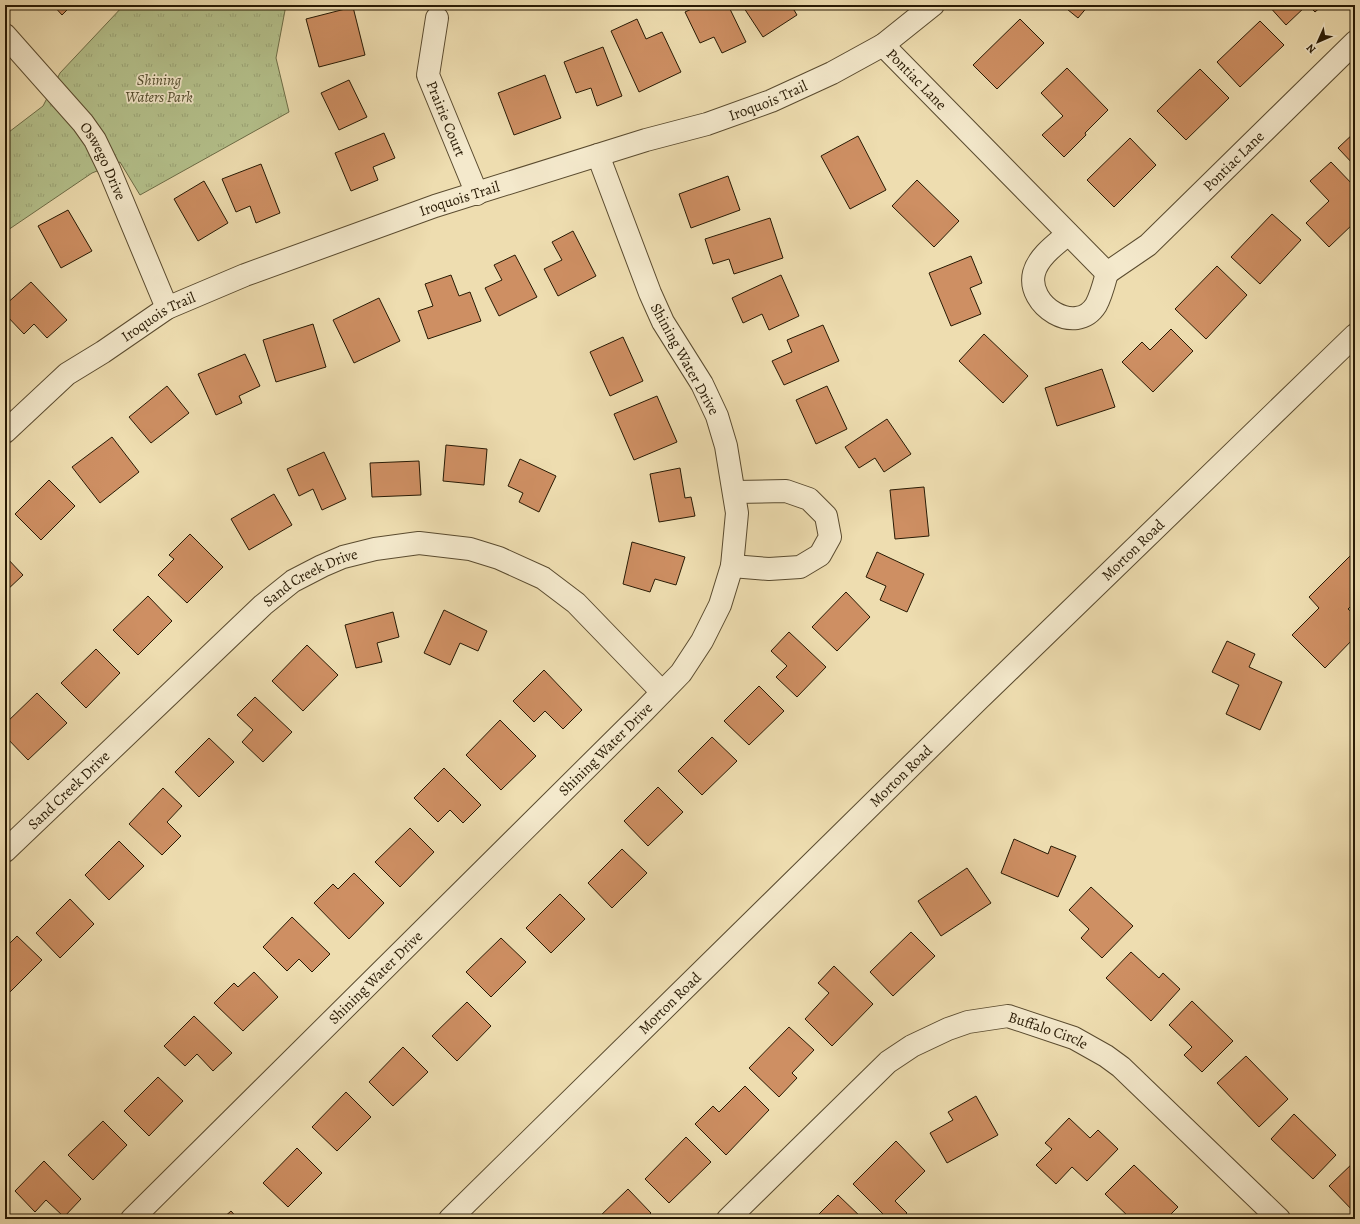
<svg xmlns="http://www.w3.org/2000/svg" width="1360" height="1224" font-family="Alegreya,serif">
	<defs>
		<pattern id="park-tufts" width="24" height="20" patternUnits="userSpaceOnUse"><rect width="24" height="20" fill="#b5c28d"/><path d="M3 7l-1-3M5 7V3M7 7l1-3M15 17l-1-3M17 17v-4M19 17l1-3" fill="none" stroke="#9ca678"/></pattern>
	</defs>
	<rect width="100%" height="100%" fill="#eeddb0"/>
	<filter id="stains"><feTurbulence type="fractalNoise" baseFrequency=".005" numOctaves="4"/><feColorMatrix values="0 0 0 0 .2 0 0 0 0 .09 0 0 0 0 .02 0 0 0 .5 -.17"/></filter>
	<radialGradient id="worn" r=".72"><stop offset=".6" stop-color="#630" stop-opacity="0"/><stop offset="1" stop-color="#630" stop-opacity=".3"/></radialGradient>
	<path fill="url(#park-tufts)" stroke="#6e6e48" d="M 124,5 L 286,5 L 276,58 L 289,112 L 140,195 L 120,162 L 92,173 L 5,232 L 5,135 L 43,106 L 60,73 Z"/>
	<path fill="#ce8f63" stroke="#281a04" d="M 53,5 L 72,5 L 62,15 Z
		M 700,5 L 728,5 L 746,42 L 722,53 L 714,37 L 700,43 L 685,12 Z
		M 742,5 L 791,5 L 797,15 L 763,37 Z
		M 1062,5 L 1089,5 L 1078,18 Z
		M 1268,5 L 1307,5 L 1286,25 Z
		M 1308,5 L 1323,5 L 1315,12 Z
		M 353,7 L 365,55 L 319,67 L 306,19 Z
		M 637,19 L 646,39 L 662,32 L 681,72 L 639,92 L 611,31 Z
		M 1020,19 L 1044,43 L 997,89 L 973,65 Z
		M 1260,21 L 1284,45 L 1240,87 L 1217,62 Z
		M 603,47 L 622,96 L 597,106 L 591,88 L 576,93 L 564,62 Z
		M 1067,68 L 1108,110 L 1085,133 L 1086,135 L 1064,157 L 1042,135 L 1063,116 L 1041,93 Z
		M 1200,69 L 1229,98 L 1186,140 L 1157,111 Z
		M 545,75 L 561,118 L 514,135 L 498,93 Z
		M 349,80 L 367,117 L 339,130 L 321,93 Z
		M 1355,132 L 1355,166 L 1338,148 Z
		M 384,133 L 395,158 L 373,167 L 378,180 L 351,191 L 335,153 Z
		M 858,136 L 886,190 L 850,209 L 821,156 Z
		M 1130,138 L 1156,165 L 1114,207 L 1087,180 Z
		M 1331,162 L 1355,187 L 1355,222 L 1329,247 L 1306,223 L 1329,201 L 1310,181 Z
		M 261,164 L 280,213 L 256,223 L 250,206 L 236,212 L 222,179 Z
		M 728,176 L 740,210 L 691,228 L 679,194 Z
		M 917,180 L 959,221 L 934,247 L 892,206 Z
		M 204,181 L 228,223 L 198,241 L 174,199 Z
		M 68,210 L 92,251 L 61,268 L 38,226 Z
		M 1272,214 L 1301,240 L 1260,284 L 1231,257 Z
		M 770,218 L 783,258 L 734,274 L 729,259 L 713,264 L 705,239 Z
		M 573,231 L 596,276 L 558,296 L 544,269 L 562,260 L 552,242 Z
		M 515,255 L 537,297 L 499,316 L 485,288 L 502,280 L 494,265 Z
		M 971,256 L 982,283 L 970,288 L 981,314 L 951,326 L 929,273 Z
		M 1217,266 L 1247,295 L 1206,339 L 1175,309 Z
		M 451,275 L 459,296 L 470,292 L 481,321 L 428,339 L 418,311 L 433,306 L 425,284 Z
		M 781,275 L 799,316 L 769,330 L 762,314 L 743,323 L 732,298 Z
		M 31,282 L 67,320 L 47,338 L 34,324 L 24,334 L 5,314 L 5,305 Z
		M 379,298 L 400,341 L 354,363 L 333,320 Z
		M 313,324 L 326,367 L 276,382 L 263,340 Z
		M 823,325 L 839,361 L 784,385 L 772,361 L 792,352 L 787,340 Z
		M 1171,329 L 1193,351 L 1153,392 L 1122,362 L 1142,342 L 1150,350 Z
		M 984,334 L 1028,376 L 1003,403 L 959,361 Z
		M 623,337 L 643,381 L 610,396 L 590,352 Z
		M 245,354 L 260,386 L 239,396 L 242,403 L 216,415 L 198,374 Z
		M 1102,369 L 1115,407 L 1057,426 L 1045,388 Z
		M 167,386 L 189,413 L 151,443 L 129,417 Z
		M 827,386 L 847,429 L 816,444 L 796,400 Z
		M 657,396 L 677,442 L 634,460 L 614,414 Z
		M 887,419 L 911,454 L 884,472 L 875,458 L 859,468 L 845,447 Z
		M 112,437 L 139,472 L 100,503 L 72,467 Z
		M 446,445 L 487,449 L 484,485 L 443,481 Z
		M 324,452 L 346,499 L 322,510 L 313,489 L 299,496 L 287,469 Z
		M 520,459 L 556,476 L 539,512 L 519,502 L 523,493 L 508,486 Z
		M 419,461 L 421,495 L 372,497 L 370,463 Z
		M 680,468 L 685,498 L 691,497 L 695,516 L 659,522 L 650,474 Z
		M 49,480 L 75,506 L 41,540 L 15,514 Z
		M 924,487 L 929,536 L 895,539 L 890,490 Z
		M 274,494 L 292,525 L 249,550 L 231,519 Z
		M 190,534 L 223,567 L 187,603 L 158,575 L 174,559 L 169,555 Z
		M 632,542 L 685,557 L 676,585 L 655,579 L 650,592 L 623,584 Z
		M 877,552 L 924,574 L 907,612 L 880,600 L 886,586 L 866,577 Z
		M 1351,555 L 1355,559 L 1355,602 L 1348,609 L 1355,615 L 1355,637 L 1325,668 L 1292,635 L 1319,608 L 1309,597 Z
		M 5,556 L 23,575 L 5,592 Z
		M 846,592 L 870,617 L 837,651 L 812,627 Z
		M 148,596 L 172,621 L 138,655 L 113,630 Z
		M 444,610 L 487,631 L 478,651 L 460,643 L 450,665 L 424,653 Z
		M 393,612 L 399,637 L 377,643 L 382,662 L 356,668 L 345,625 Z
		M 789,632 L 826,667 L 797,697 L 776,677 L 787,666 L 771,651 Z
		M 1227,641 L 1255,654 L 1249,667 L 1282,682 L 1260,730 L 1226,714 L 1239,685 L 1212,672 Z
		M 307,645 L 338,675 L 303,711 L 272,681 Z
		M 96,649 L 120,673 L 86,708 L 61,683 Z
		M 544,670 L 582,710 L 563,729 L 545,711 L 534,722 L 513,701 Z
		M 759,686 L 784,711 L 749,745 L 724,721 Z
		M 37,693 L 67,723 L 28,760 L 5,736 L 5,724 Z
		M 255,697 L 292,732 L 263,762 L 242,742 L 253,730 L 237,715 Z
		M 500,720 L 536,756 L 501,790 L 466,755 Z
		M 712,737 L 737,761 L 702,795 L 678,771 Z
		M 209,738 L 234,762 L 199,797 L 175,772 Z
		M 444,768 L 481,805 L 463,823 L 450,810 L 438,822 L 414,798 Z
		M 658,787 L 683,812 L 648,846 L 624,821 Z
		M 163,788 L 182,806 L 167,822 L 181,836 L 162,855 L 129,824 Z
		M 410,828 L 434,852 L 400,887 L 375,862 Z
		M 1014,839 L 1048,854 L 1051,846 L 1076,856 L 1058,897 L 1001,873 Z
		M 119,841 L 144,866 L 109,900 L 85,875 Z
		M 622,849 L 647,873 L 612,908 L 588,883 Z
		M 967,868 L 991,903 L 941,936 L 918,901 Z
		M 354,873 L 384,903 L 349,939 L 314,903 L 333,884 L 338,889 Z
		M 1091,887 L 1133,926 L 1102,958 L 1081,938 L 1089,929 L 1069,910 Z
		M 560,894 L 585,919 L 551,953 L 526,928 Z
		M 70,899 L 94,924 L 60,958 L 36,933 Z
		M 292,917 L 330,954 L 312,972 L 299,959 L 287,971 L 263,947 Z
		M 911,932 L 935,956 L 893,996 L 870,972 Z
		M 17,936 L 42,960 L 7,995 L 5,993 L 5,948 Z
		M 501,938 L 526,962 L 491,997 L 466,972 Z
		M 1131,952 L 1159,978 L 1163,973 L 1180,989 L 1151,1021 L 1106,978 Z
		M 834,966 L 873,1004 L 832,1046 L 805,1019 L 829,993 L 818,983 Z
		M 254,972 L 278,997 L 243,1031 L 214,1003 L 234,983 L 238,987 Z
		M 1192,1001 L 1233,1041 L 1202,1072 L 1184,1055 L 1192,1047 L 1169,1025 Z
		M 467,1002 L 491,1026 L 457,1061 L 432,1036 Z
		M 194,1016 L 232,1053 L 213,1071 L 197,1054 L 185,1066 L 164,1046 Z
		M 789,1027 L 814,1050 L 792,1073 L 797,1078 L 779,1097 L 749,1068 Z
		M 403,1047 L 428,1072 L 393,1106 L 369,1082 Z
		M 1246,1056 L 1288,1099 L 1259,1127 L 1217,1083 Z
		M 158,1077 L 183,1101 L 149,1136 L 124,1111 Z
		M 745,1086 L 769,1110 L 726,1155 L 695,1124 L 713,1106 L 719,1112 Z
		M 346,1092 L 371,1117 L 337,1151 L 312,1127 Z
		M 976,1096 L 998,1135 L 947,1163 L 930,1133 L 953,1120 L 948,1112 Z
		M 1294,1114 L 1336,1155 L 1313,1179 L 1271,1139 Z
		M 1069,1118 L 1090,1138 L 1098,1130 L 1118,1149 L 1087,1181 L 1072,1167 L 1056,1184 L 1036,1165 L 1052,1149 L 1045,1143 Z
		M 103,1121 L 127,1145 L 93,1180 L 68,1155 Z
		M 686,1137 L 711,1162 L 669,1203 L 645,1179 Z
		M 896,1141 L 925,1171 L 895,1201 L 907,1213 L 901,1219 L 888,1219 L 853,1184 Z
		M 297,1148 L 322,1173 L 288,1207 L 263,1183 Z
		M 44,1161 L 81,1199 L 64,1217 L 46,1200 L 35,1212 L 15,1191 Z
		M 1355,1161 L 1355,1213 L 1329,1186 Z
		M 1134,1165 L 1178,1207 L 1166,1219 L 1131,1219 L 1105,1194 Z
		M 628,1189 L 651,1213 L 645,1219 L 597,1219 Z
		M 838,1195 L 863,1219 L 814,1219 Z
		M 231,1211 L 238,1219 L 222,1219 Z
		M 5,1213 L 11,1219 L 5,1219 Z"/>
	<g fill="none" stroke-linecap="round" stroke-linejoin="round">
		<g stroke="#5a4b2f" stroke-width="24">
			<g id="minor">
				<path id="s1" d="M 437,18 L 428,75 L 477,194"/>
				<path id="s2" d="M 5,35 L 83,123 L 95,140 L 109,169 L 167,308"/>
				<path id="s3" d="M 883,45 L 1107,273 L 1148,245 L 1355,42"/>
				<path d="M 1068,234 C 1056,244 1038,257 1034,273 C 1026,305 1076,337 1096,305 C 1101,296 1104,284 1107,273"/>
				<path id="s4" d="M 5,432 L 67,374 L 103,352 L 167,308 L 245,275 L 435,206 L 646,140 L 707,124 L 771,101 L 832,73 L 883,45 L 933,5"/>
				<path d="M 732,566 L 769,569 L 800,567 L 820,555 L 830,537 L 826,516 L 809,499 L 786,491 L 735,492"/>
				<path id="s5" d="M 5,851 L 263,605 L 293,581 L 322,566 L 343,557 L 375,549 L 419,543 L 470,549 L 499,558 L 543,578 L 576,603 L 662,692"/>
				<path id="s6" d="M 132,1219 L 644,711 L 681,673 L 702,641 L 720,605 L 732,566 L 737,513 L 726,446 L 717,416 L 702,384 L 663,322 L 650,293 L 598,155"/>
				<path id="s7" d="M 450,1219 L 978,700 L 1355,335"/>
				<path id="s8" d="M 728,1219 L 888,1062 L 912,1046 L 948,1029 L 968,1022 L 1008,1016 L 1074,1038 L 1106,1056 L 1121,1067 L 1279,1219"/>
			</g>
		</g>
		<use href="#minor" stroke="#f4e9cc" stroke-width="22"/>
	</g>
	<g text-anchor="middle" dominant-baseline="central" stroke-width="3.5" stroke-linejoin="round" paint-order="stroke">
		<g font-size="15" fill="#281a04" stroke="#f4e9cc">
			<text stroke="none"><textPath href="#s3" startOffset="48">Pontiac Lane</textPath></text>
			<text stroke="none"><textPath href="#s4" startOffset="841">Iroquois Trail</textPath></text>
			<text stroke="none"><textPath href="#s1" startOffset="105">Prairie Court</textPath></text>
			<text stroke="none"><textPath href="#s3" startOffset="489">Pontiac Lane</textPath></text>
			<text stroke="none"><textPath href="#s2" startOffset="161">Oswego Drive</textPath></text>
			<text stroke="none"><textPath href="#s4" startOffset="517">Iroquois Trail</textPath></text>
			<text stroke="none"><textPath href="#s4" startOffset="193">Iroquois Trail</textPath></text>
			<text transform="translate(685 359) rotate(61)">Shining Water Drive</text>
			<text stroke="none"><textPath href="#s7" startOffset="956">Morton Road</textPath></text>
			<text stroke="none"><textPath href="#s5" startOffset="412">Sand Creek Drive</textPath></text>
			<text stroke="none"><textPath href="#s6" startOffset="667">Shining Water Drive</textPath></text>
			<text stroke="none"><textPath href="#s7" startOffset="632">Morton Road</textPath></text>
			<text stroke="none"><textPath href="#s5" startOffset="88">Sand Creek Drive</textPath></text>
			<text stroke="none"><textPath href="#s6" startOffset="343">Shining Water Drive</textPath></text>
			<text stroke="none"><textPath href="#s7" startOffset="308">Morton Road</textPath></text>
			<text stroke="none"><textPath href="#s8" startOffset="397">Buffalo Circle</textPath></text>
		</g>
		<g font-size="15" font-style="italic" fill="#524c2d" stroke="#f4e9cc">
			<text x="159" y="80">Shining<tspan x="159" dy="17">Waters Park</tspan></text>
		</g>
	</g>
	<rect width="1360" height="1224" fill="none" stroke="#eeddb0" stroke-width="20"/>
	<rect x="6" y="6" width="1348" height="1212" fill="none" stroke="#281a04" stroke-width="2"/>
	<rect x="10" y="10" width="1340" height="1204" fill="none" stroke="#281a04"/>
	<g transform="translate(1318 42) rotate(225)" stroke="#f4e9cc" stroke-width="3" paint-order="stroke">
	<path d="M0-3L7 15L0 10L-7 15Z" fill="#281a04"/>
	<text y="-6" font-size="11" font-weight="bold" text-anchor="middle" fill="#281a04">N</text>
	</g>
	<rect width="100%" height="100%" filter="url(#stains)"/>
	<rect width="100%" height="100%" fill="url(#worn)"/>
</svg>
